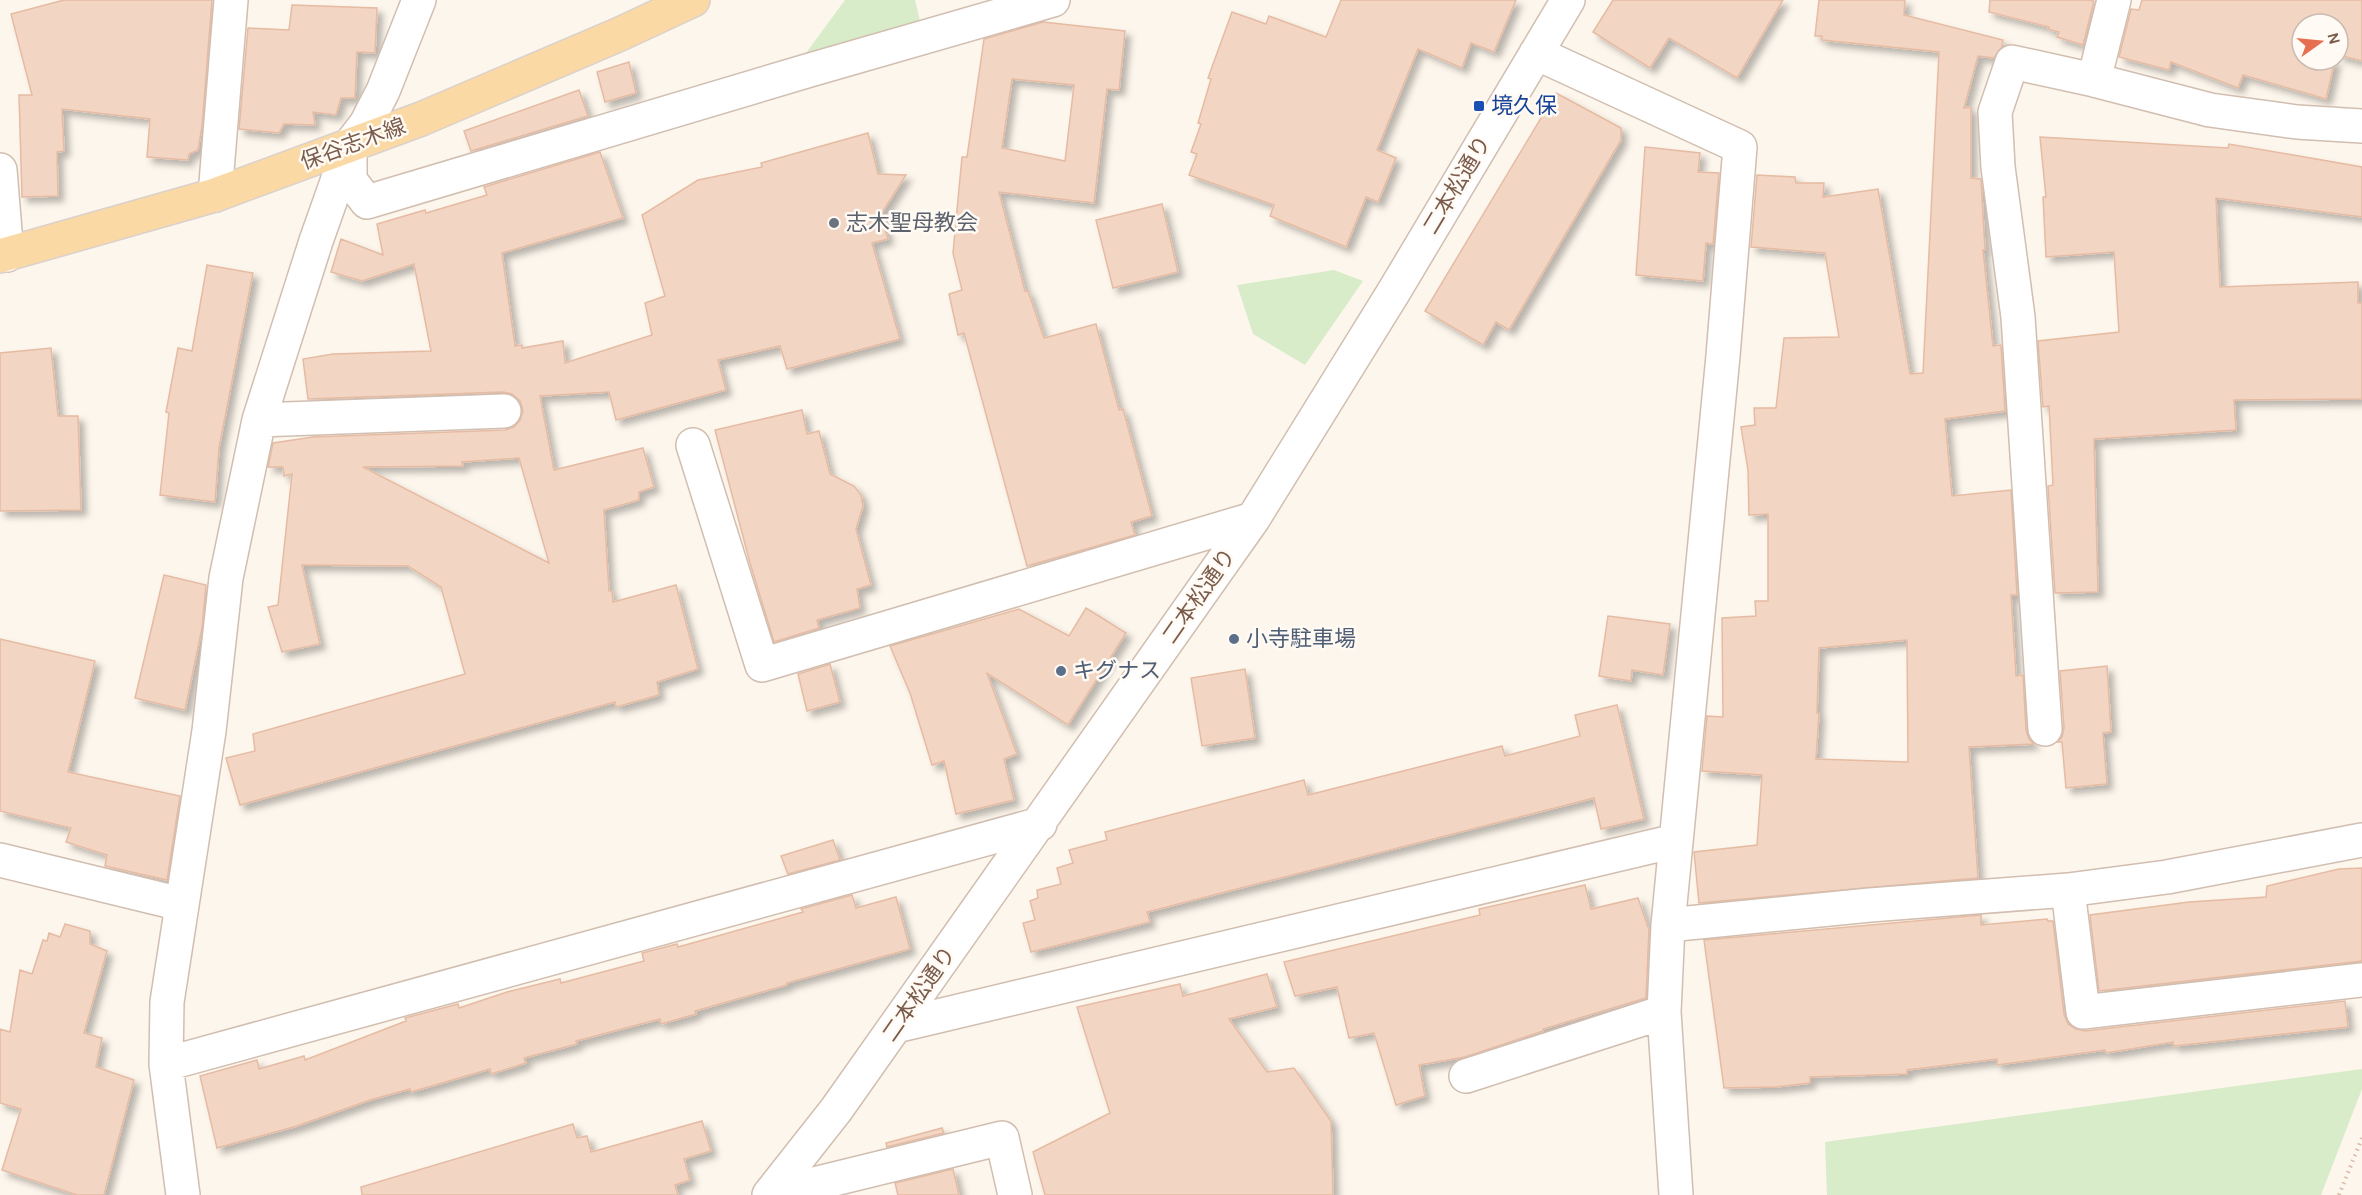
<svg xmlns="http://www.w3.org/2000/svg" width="2362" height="1195" font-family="Karla,'Noto Sans JP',sans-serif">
	<defs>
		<filter id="shadow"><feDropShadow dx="5.5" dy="5.5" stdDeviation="3" flood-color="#0004"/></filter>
	</defs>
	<rect width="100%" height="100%" fill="#fdf6ec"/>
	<path fill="#d8ecc9" d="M 845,0 L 915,0 L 921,25 L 806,53 Z
		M 1334,270 L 1363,281 L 1305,365 L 1253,334 L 1237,285 Z
		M 2362,1069 L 2362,1089 L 2321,1195 L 1827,1195 L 1825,1142 Z"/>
	<path fill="#f3d5c3" stroke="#e6bba3" stroke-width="1.5" fill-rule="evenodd" filter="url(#shadow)" d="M 64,0 L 212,0 L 202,126 L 198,150 L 189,154 L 188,160 L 147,157 L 150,119 L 62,109 L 64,151 L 57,152 L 58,196 L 22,197 L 19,95 L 32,95 L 11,14 Z
		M 1341,0 L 1516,0 L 1494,52 L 1471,43 L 1462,68 L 1418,49 L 1377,150 L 1396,158 L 1378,202 L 1366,197 L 1346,247 L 1270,216 L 1274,205 L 1189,175 L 1197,154 L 1191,152 L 1201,124 L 1198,123 L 1211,79 L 1208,78 L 1232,12 L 1266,24 L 1269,16 L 1326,37 Z
		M 1613,0 L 1783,0 L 1737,78 L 1669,38 L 1650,68 L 1593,32 Z
		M 1819,0 L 1905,0 L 1904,15 L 2003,40 L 2002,47 L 1994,58 L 1978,56 L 1964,108 L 1971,107 L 1971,178 L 1981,179 L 1985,250 L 1983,250 L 1993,346 L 2001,345 L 2005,411 L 1945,419 L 1952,496 L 2011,490 L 2017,595 L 2011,595 L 2016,676 L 2023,675 L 2026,730 L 2029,739 L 2034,744 L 1969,747 L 1978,878 L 1699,903 L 1694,852 L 1757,845 L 1762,775 L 1702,771 L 1707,716 L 1723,717 L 1722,618 L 1756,616 L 1755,601 L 1768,601 L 1768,514 L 1749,515 L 1748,470 L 1741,427 L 1755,425 L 1754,408 L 1776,408 L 1784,338 L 1839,337 L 1825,253 L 1751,247 L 1757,175 L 1795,177 L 1796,183 L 1824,183 L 1823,197 L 1878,189 L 1910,374 L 1923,373 L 1939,52 L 1822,40 L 1822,36 L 1815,36 ZM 1907,640 L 1908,762 L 1816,759 L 1819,713 L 1817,713 L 1819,648 Z
		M 1990,0 L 2089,0 L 2094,1 L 2083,45 L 2057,37 L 2059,32 L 2048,29 L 2049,27 L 1989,12 Z
		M 2142,0 L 2362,0 L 2362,61 L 2338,55 L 2338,24 L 2302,24 L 2302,60 L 2335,60 L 2326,99 L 2243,75 L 2238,88 L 2171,62 L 2169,70 L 2119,57 L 2131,9 L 2139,10 Z
		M 292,5 L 377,8 L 375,53 L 357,52 L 355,98 L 341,98 L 336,115 L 313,112 L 315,125 L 284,124 L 279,133 L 239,129 L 248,28 L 289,30 Z
		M 1043,22 L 1125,31 L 1119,90 L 1107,89 L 1094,203 L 999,192 L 1025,291 L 1028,291 L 1044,338 L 1096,324 L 1119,410 L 1123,409 L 1152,516 L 1131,522 L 1135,535 L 1027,566 L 964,333 L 958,335 L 949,294 L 962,290 L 953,253 L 962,157 L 967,157 L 984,39 ZM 1012,79 L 1074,85 L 1065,161 L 1002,148 Z
		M 629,62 L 636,93 L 605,102 L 597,72 Z
		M 579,90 L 588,116 L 471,151 L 464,131 Z
		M 1556,93 L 1621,128 L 1621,140 L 1509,330 L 1496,322 L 1483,345 L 1425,311 Z
		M 868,133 L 878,174 L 906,175 L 881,214 L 888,239 L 872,243 L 900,339 L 787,369 L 780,346 L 718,360 L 726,390 L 616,420 L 609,392 L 540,396 L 554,470 L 643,448 L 654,487 L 639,492 L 639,500 L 604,510 L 609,591 L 612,591 L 613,602 L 676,585 L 698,669 L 657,682 L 659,695 L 616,707 L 615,702 L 240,805 L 226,758 L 255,751 L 253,734 L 465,674 L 441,587 L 408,566 L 302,565 L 320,644 L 282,652 L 268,607 L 278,605 L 292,474 L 284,476 L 283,467 L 268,467 L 273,443 L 313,437 L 505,430 L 514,427 L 520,420 L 523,411 L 520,401 L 512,394 L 503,392 L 308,399 L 303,359 L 333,354 L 431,351 L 414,264 L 362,281 L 331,272 L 341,239 L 383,255 L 377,224 L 425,210 L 426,213 L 487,195 L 484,187 L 600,152 L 623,218 L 502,253 L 515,346 L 522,345 L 522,348 L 563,341 L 565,363 L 652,335 L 645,303 L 665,296 L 642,215 L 698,180 L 762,167 L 761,163 ZM 519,458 L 549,563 L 363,467 L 463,466 L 462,462 Z
		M 2040,137 L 2228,148 L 2229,144 L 2362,167 L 2362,217 L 2216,198 L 2220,287 L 2358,282 L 2358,303 L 2362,303 L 2362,399 L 2234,400 L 2236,430 L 2094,439 L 2098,592 L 2055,593 L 2048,486 L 2053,485 L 2049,406 L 2043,407 L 2038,341 L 2119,332 L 2114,252 L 2046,257 L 2043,197 L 2046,197 Z
		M 1645,147 L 1700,153 L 1698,172 L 1719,173 L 1713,244 L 1706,243 L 1703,281 L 1636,275 Z
		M 1162,204 L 1178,272 L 1113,288 L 1096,220 Z
		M 207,265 L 253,273 L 219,448 L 215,502 L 160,495 L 169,413 L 166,412 L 178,348 L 192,351 Z
		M 51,348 L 58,416 L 78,416 L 81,510 L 0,511 L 0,353 Z
		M 802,410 L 807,434 L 819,431 L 830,474 L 854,486 L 861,495 L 863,506 L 856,529 L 871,585 L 857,589 L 860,608 L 817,620 L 819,628 L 774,642 L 750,563 L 715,430 Z
		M 164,575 L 206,585 L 202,628 L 185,710 L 135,698 Z
		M 1086,608 L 1126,633 L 1068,725 L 987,673 L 1017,754 L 1004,759 L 1014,800 L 956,814 L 944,761 L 932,765 L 910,693 L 890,646 L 1019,609 L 1069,636 Z
		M 1608,616 L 1670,624 L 1663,675 L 1632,670 L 1631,681 L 1599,676 Z
		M 0,639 L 95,661 L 68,772 L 180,796 L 167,880 L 105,866 L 107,855 L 66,842 L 71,828 L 0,811 Z
		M 830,664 L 840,702 L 807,711 L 798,674 Z
		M 2107,666 L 2111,732 L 2103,733 L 2107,784 L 2066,788 L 2062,742 L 2057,742 L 2062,737 L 2064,728 L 2060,671 Z
		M 1245,669 L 1255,738 L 1202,746 L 1191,678 Z
		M 1617,705 L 1644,819 L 1601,829 L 1594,798 L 1147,912 L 1150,922 L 1031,952 L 1023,923 L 1035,920 L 1030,901 L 1038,898 L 1037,890 L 1061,884 L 1057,868 L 1073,863 L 1069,850 L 1107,840 L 1105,832 L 1304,780 L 1308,795 L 1502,746 L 1505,756 L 1580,736 L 1575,715 Z
		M 833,840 L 840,860 L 788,874 L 781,856 Z
		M 2362,868 L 2362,961 L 2099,991 L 2090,915 L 2189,902 L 2266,897 L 2267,886 L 2339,869 Z
		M 1585,885 L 1591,909 L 1638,898 L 1649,930 L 1646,998 L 1543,1029 L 1543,1031 L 1465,1057 L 1419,1065 L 1425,1096 L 1396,1105 L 1374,1033 L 1349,1038 L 1337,987 L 1295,996 L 1284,962 L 1480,915 L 1479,909 Z
		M 852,895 L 856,908 L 896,897 L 910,949 L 787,983 L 787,985 L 695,1011 L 696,1014 L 661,1024 L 660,1019 L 576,1041 L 577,1044 L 524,1058 L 526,1063 L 491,1074 L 490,1069 L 411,1092 L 410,1089 L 370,1100 L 297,1126 L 217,1148 L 200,1076 L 257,1060 L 259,1069 L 304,1056 L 305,1060 L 406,1021 L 405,1018 L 458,1004 L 459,1008 L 507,992 L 560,979 L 561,983 L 644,961 L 642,953 L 677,944 L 678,947 L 803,912 L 801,909 Z
		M 1981,915 L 1981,925 L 2047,919 L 2048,921 L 2053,921 L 2064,1014 L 2068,1024 L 2076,1029 L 2085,1031 L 2345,1001 L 2348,1027 L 2174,1046 L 2173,1042 L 2106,1053 L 2105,1050 L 1997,1065 L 1997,1059 L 1907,1070 L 1907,1074 L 1810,1077 L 1810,1083 L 1776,1087 L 1724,1088 L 1704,940 Z
		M 65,924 L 90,931 L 90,944 L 107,951 L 84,1033 L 102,1038 L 96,1067 L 134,1080 L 104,1195 L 77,1195 L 2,1170 L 21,1109 L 0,1103 L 0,1029 L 10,1032 L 20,970 L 32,974 L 43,940 L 47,941 L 49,933 L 60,937 Z
		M 1267,974 L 1277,1007 L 1229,1019 L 1267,1072 L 1294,1068 L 1331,1121 L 1333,1195 L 1045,1195 L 1033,1152 L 1110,1113 L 1077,1007 L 1180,984 L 1183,996 Z
		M 702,1121 L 711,1151 L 684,1159 L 690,1180 L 675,1185 L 678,1195 L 362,1195 L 361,1187 L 573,1124 L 577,1138 L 587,1136 L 591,1152 Z
		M 942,1128 L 944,1133 L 887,1147 L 886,1143 Z
		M 953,1169 L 959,1195 L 898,1195 L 895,1183 Z"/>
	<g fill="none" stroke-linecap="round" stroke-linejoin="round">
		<g stroke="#d1beb0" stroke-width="36">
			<path id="minor" d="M 2114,0 L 2094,80 L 2210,110 L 2297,122 L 2362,126
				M 1536,53 L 1740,147 L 1723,356 L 1668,925 L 1664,1012 L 1676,1195
				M 350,147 L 350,180 L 367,202 L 810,70 L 1053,0
				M 0,170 L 7,255
				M 215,195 L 231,0
				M 259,420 L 504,411
				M 693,445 L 762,665 L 1253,519
				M 2045,729 L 2018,317 L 1998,167 L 1995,112 L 2012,62 L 2094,80
				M 0,860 L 181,904
				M 2068,890 L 2083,1012 L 2362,980
				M 1668,925 L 1870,905 L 2068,890 L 2167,877 L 2362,840
				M 896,1026 L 1675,841
				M 166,1064 L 1040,824
				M 1466,1076 L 1664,1012
				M 183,1195 L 166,1064 L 167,1002 L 209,731 L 226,578 L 259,420 L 316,241 L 350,145 L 366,124 L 383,91 L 419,0
				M 769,1195 L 836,1110 L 1253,519 L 1393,293 L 1568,0
				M 769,1195 L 1002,1138 L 1015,1195"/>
		</g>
		<g stroke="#dad1cd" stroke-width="36">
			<path id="major" d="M 0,256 L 215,195 L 421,119 L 620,34 L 693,0"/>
		</g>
		<path stroke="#d9b8a5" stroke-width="4" stroke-dasharray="1.5 4.5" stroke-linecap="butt" d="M 2339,1195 L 2362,1138"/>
		<use href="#minor" stroke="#fff" stroke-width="33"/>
		<use href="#major" stroke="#fbd9a5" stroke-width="33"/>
	</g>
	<rect fill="#1a4fb4" stroke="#fffaf3" stroke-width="2" x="1473" y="100" width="12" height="12" rx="3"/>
	<circle fill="#6b7280" stroke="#fffaf3" stroke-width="2" cx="834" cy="223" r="6"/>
	<g fill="#5c6f8a" stroke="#fffaf3" stroke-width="2">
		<circle cx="1234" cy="639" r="6"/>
		<circle cx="1061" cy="671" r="6"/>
	</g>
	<g text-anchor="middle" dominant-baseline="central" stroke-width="5" stroke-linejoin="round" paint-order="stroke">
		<g font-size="22" fill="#164399" stroke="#fffaf3" text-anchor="start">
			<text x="1491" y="106">境久保</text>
		</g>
		<g font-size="22" fill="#7a5c4d" stroke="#fffaf3">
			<text transform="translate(353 144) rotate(-20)">保谷志木線</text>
			<text transform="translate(1457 185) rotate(-59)">二本松通り</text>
			<text transform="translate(1199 596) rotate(-55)">二本松通り</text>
			<text transform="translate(919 994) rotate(-55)">二本松通り</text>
		</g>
		<g font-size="22" fill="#5b616d" stroke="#fffaf3" text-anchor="start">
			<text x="846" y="223">志木聖母教会</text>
		</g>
		<g font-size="22" fill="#4e5e75" stroke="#fffaf3" text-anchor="start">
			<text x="1246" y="639">小寺駐車場</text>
			<text x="1073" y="671">キグナス</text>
		</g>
	</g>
	<g transform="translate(2320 42) rotate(75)"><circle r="28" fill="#fffaf3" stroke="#cabbb1" stroke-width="1.5"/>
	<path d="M0-4.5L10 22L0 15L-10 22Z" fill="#e76f51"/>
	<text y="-9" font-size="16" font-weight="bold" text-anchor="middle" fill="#7a5c4d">N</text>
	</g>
</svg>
